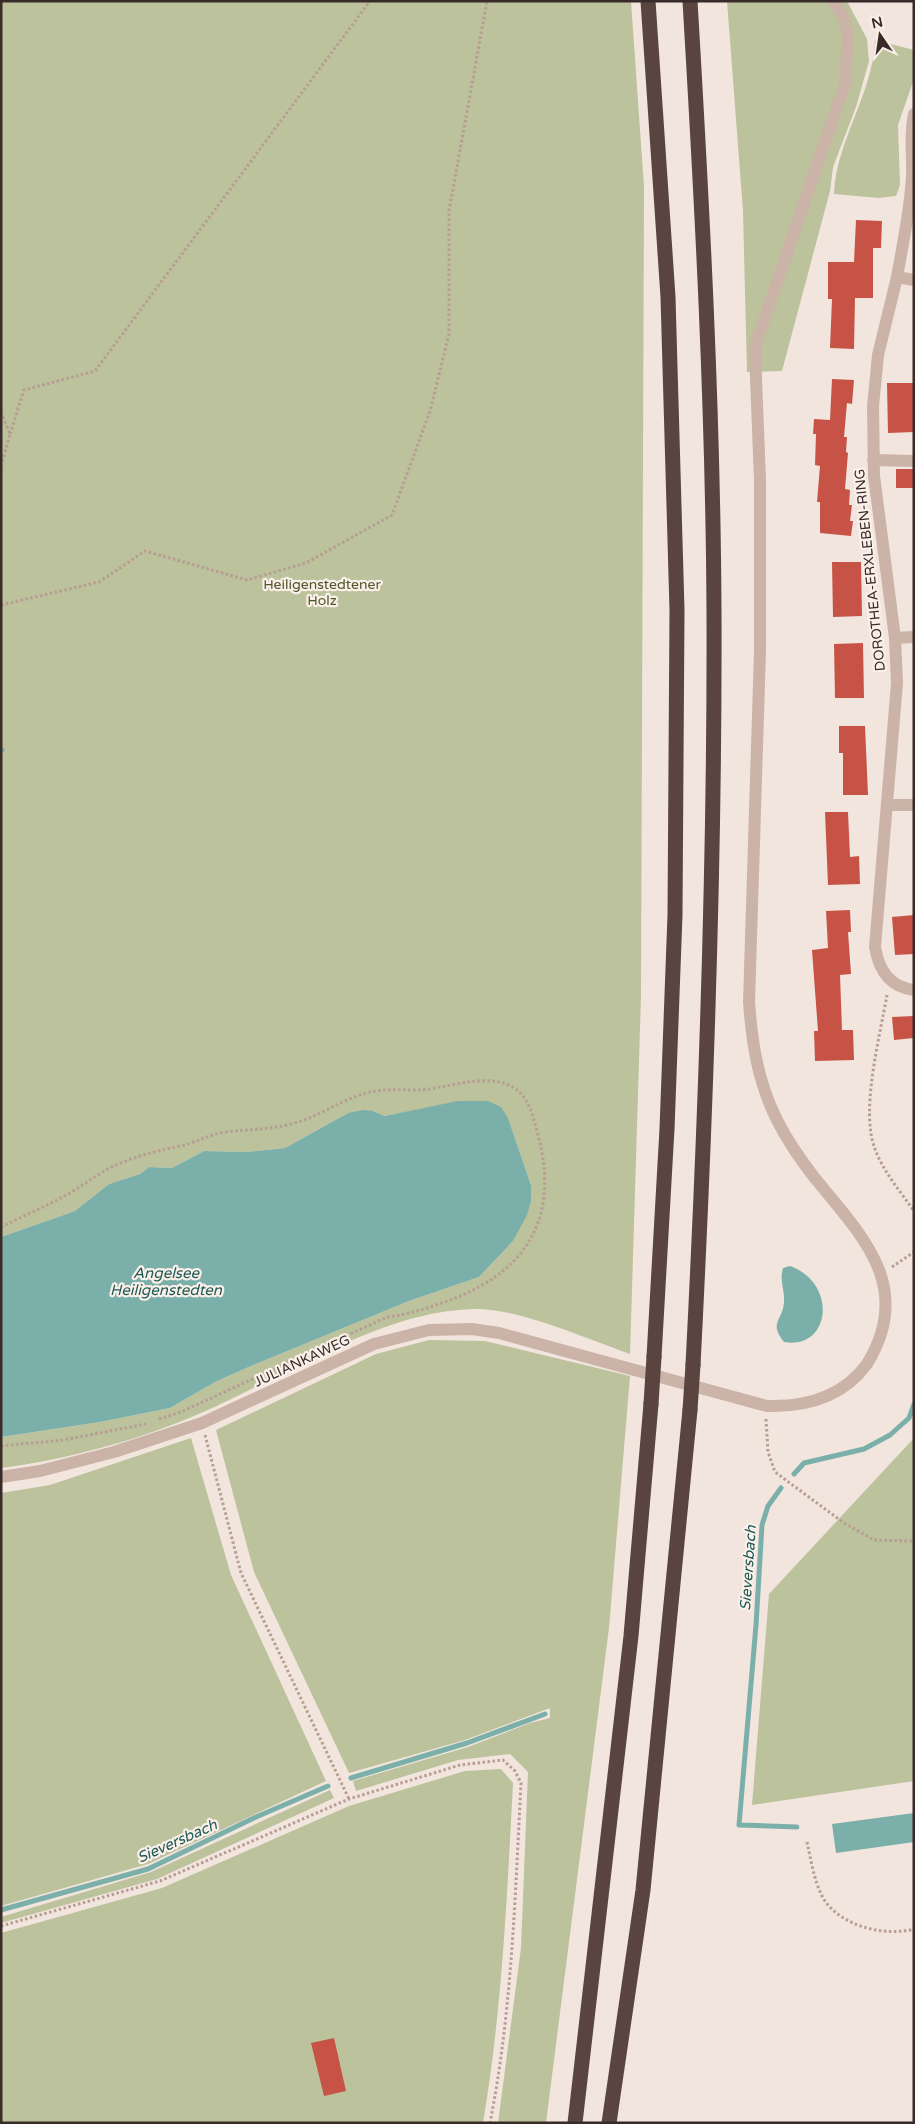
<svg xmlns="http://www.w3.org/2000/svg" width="915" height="2124" font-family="'Varela Round',sans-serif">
	<rect width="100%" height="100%" fill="#f2e5dd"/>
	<path fill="#bbc29c" d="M 1,1 L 631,1 L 644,187 L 641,996 L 630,1354 C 587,1339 518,1308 475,1309 C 382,1310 285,1377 201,1413 C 139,1440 69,1459 1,1468 L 1,1437 L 100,1422 L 170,1408 L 217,1381 L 251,1366 L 409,1301 L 479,1277 L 513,1241 L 531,1185 L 508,1118 L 435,1107 L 385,1116 L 373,1111 L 348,1113 L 285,1148 L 246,1152 L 204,1151 L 172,1168 L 149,1167 L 140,1174 L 109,1184 L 75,1211 L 1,1237 Z
		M 727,1 L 847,1 L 867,39 L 869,61 L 856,107 L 833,167 L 830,191 L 782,371 L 747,372 L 743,211 Z
		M 875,40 L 914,50 L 914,79 L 898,125 L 900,185 L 896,196 L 879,198 L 834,194 C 836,141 873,94 875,40 Z
		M 429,1340 L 485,1341 L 630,1376 L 609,1628 L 546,2123 L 498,2123 L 521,1948 L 528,1772 L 510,1754 L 458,1760 L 356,1791 L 353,1781 L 468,1747 L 530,1723 L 550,1718 L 550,1708 L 465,1740 L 349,1773 L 254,1572 L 216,1430 L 376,1354 Z
		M 191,1438 L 231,1575 L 326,1781 L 148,1864 L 1,1906 L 1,1493 L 50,1485 Z
		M 914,1438 L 914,1781 L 752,1805 L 769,1594 Z
		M 501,1769 L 513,1783 C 507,1897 502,2011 483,2123 L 1,2123 L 1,1933 L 162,1888 L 349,1806 L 465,1771 Z
		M 330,1790 L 334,1798 L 157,1879 L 1,1923 L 1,1917 L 151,1872 Z"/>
	<path fill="#7bb0aa" d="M 458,1101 L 488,1101 L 501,1107 L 508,1118 L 531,1185 L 531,1201 L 527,1215 L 513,1241 L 479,1277 L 409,1301 L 251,1366 L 217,1381 L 170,1408 L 100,1422 L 1,1437 L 1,1237 L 75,1211 L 109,1184 L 140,1174 L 149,1167 L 172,1168 L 204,1151 L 246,1152 L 285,1148 L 348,1113 L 363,1110 L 373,1111 L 385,1116 Z
		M 790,1266 C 838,1283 831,1350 784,1342 C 768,1322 783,1321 784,1302 C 785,1290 779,1281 783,1268 Z
		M 914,1813 L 914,1842 L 836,1853 L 832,1824 Z"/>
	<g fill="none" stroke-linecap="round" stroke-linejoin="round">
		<path stroke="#7bb0aa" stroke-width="5" d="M 1,751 L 2,750
			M 794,1474 L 804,1463 L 864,1449 L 890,1435 L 909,1418 L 914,1404
			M 781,1488 L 768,1506 L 762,1525 L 756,1625 L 739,1825 L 797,1827
			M 351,1778 L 467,1743 L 545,1714
			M 1,1910 L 148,1869 L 256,1817 L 328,1786"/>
	</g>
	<path fill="#c75347" d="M 856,220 L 882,221 L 881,248 L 873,248 L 873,298 L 855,298 L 854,349 L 830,348 L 832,299 L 828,299 L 828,262 L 854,262 Z
		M 832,379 L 854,380 L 852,404 L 847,403 L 844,437 L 847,437 L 846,452 L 848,453 L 845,489 L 850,490 L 849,505 L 852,505 L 850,521 L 853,521 L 851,536 L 820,533 L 820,502 L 817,502 L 820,466 L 815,465 L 816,434 L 813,434 L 814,419 L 830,420 Z
		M 887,383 L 914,383 L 914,432 L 888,433 Z
		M 896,469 L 914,469 L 914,488 L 896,488 Z
		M 832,562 L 861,562 L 862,616 L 833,617 Z
		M 863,643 L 864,698 L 835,698 L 834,644 Z
		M 839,726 L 865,726 L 868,795 L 843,795 L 843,753 L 839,753 Z
		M 825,812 L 848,812 L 850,857 L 859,856 L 860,884 L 828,885 Z
		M 850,910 L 851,932 L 848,932 L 851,974 L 840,975 L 842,1030 L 853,1030 L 854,1060 L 815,1061 L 814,1031 L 818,1031 L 812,950 L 828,948 L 826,911 Z
		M 914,915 L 914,954 L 895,955 L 892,917 Z
		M 914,1016 L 914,1038 L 894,1040 L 892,1017 Z
		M 334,2038 L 346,2091 L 324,2096 L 311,2043 Z"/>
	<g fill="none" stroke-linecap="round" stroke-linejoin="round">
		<path stroke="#b79d93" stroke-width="3" stroke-dasharray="2.5 2.5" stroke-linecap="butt" d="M 1,412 L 10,434 L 1,467
			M 10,434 L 24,390 L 95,371 L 370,1
			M 1,605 L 99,582 L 145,551 L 247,580 L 306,563 L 392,515 L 430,411 L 449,334 L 449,211 L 487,1
			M 887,995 C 880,1036 860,1111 875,1149 C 883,1171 900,1191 914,1211
			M 1,1227 C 23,1216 47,1206 68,1194 C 86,1184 102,1170 121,1163 C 142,1154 163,1150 184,1145 C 199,1141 211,1134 226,1132 C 249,1129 268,1130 291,1124 C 316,1118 336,1103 360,1095 C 379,1088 396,1090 416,1090 C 444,1090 483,1072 511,1086 C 529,1095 533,1117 538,1135 C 561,1221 524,1275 442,1303 C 424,1309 407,1315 387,1317 L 181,1412 L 159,1419
			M 892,1267 L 914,1252
			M 766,1419 L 768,1452 L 775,1472 L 844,1523 L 874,1540 L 914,1541
			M 205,1435 L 241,1573 L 349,1799
			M 1,1446 L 63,1440 L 146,1424
			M 807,1842 C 811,1860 814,1881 823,1898 C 840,1926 884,1937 914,1929
			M 1,1926 L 160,1881 L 349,1799 L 460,1765 L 503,1760 L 515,1771 L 521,1783 C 515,1897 512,2011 490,2123"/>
		<path stroke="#cbb3a8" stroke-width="12" d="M 914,114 C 909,136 913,155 912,177 C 910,210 903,244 897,277 L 914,280
			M 897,277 L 878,355 L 873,406 L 874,476 L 895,638 L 897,683 L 875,947 C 879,971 890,987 914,990
			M 873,460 L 914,461
			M 895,638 L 914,637
			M 887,805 L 914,805
			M 1,1477 L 40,1471 L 114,1452 L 202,1423 L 374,1344 L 429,1330 L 472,1329 L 499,1333 L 767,1406 C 806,1407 843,1397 867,1364 C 915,1286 861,1235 814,1177 C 800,1159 787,1140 777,1120 C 758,1082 752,1044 749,1002 L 760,651 L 760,480 L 755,352 L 756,343 L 845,84 L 848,35 L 845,20 L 834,1"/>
		<path stroke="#594440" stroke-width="15" d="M 648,1 L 668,297 L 677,610 L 675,915 L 667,1129 L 654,1357
			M 690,1 C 702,204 713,407 714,611 C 715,863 706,1113 693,1365
			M 575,2123 L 631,1636 L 651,1404
			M 609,2123 L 643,1890 L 690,1410"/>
		<path stroke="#594440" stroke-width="15" d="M 651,1404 L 654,1357
			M 690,1410 L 693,1365"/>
	</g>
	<g text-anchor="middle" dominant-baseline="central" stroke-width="4.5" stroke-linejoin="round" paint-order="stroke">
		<g font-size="14" fill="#382b29" stroke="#faf0e9">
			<text transform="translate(870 570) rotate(-96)">DOROTHEA-ERXLEBEN-RING</text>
			<text transform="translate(302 1361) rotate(-25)">JULIANKAWEG</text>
		</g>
		<g font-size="14" fill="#4d562c" stroke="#faf0e9">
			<text x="322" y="584">Heiligenstedtener<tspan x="322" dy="16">Holz</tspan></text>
		</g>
		<g font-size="15" font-style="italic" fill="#1e5a55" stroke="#faf0e9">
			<text x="166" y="1273">Angelsee<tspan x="166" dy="17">Heiligenstedten</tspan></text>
			<text transform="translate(748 1568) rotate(-86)">Sieversbach</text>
			<text transform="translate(177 1841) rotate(-24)">Sieversbach</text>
		</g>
	</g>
	<rect width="915" height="2124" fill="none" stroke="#382b29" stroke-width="5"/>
	<g transform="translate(880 35) rotate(347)" stroke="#faf0e9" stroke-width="4" paint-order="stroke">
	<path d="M0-4L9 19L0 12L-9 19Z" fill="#382b29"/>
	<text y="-8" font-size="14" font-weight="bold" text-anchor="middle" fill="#382b29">N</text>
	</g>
</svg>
